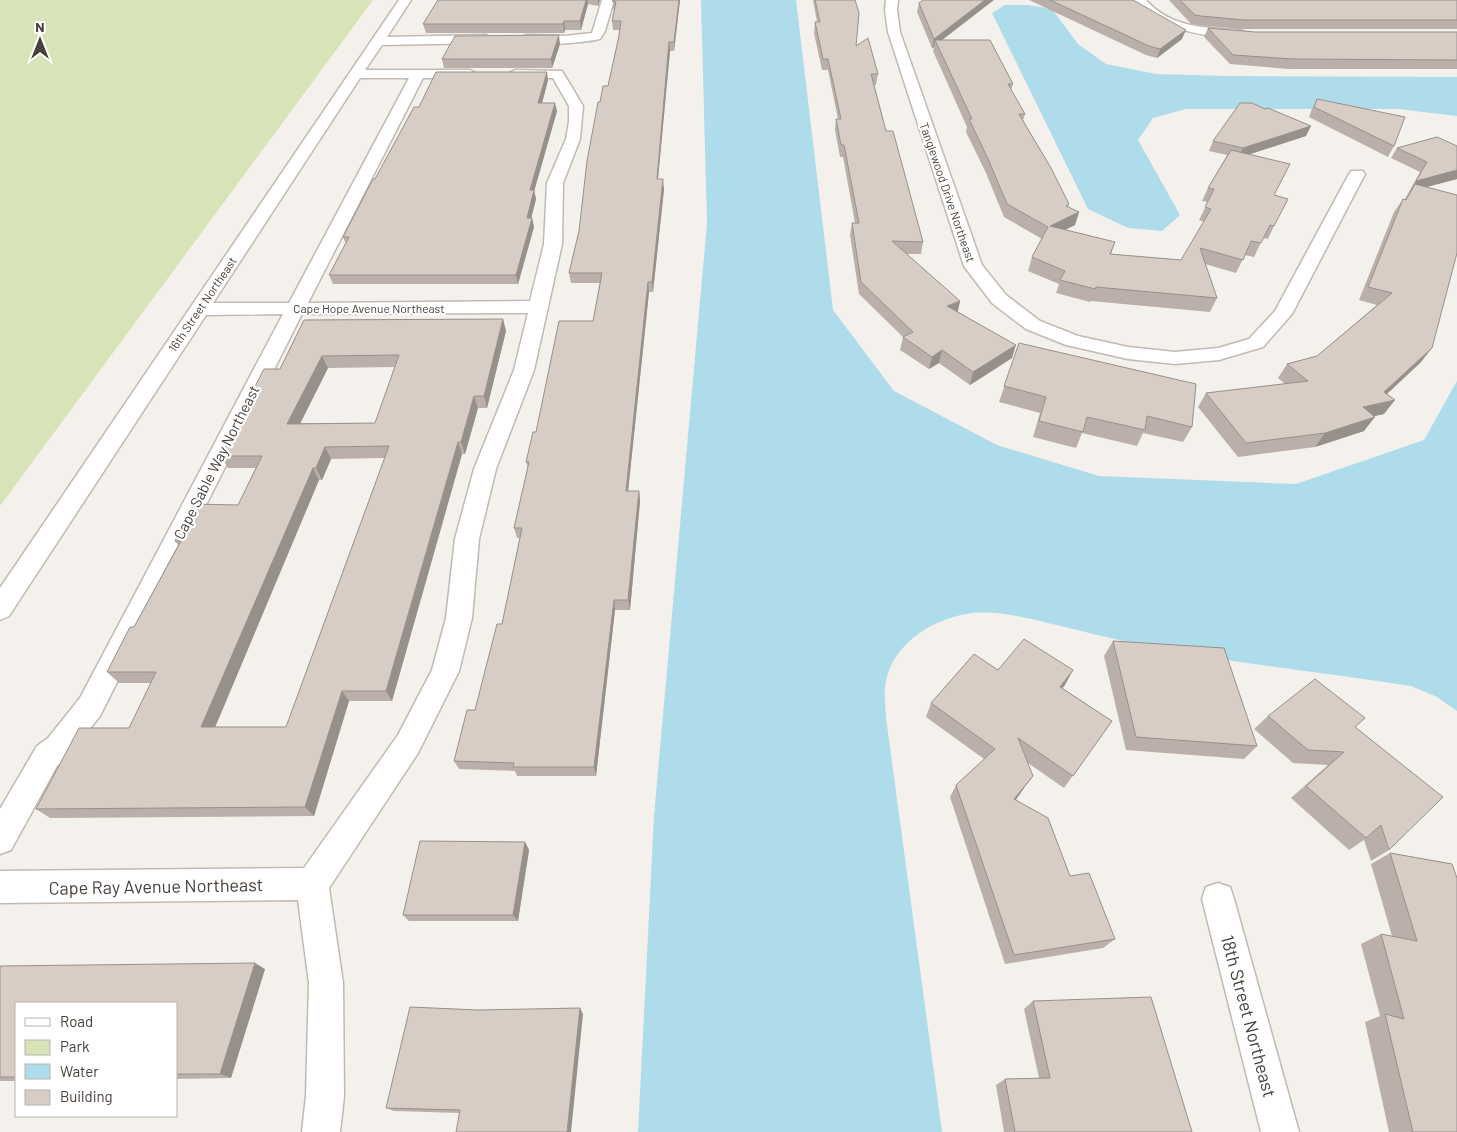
<svg xmlns="http://www.w3.org/2000/svg" width="1457" height="1132" font-family="Barlow,sans-serif">
	<rect width="100%" height="100%" fill="#f4f0eb"/>
	<path fill="#d8e4b8" d="M 0,0 L 373,0 L 0,506 Z"/>
	<path fill="#aedceb" d="M 701,0 L 796,0 L 833,310 L 894,391 L 997,445 L 1099,476 L 1296,484 L 1424,440 L 1457,381 L 1457,711 L 1437,697 L 1411,686 C 1329,673 1247,665 1167,650 C 1127,643 1087,632 1048,623 C 1022,617 993,609 966,614 C 928,621 889,647 885,688 C 884,698 886,709 886,718 L 942,1132 L 638,1132 L 654,816 L 707,223 Z
		M 1005,5 L 1028,5 L 1052,9 L 1078,44 L 1106,64 L 1156,74 L 1228,76 L 1457,77 L 1457,116 L 1398,109 L 1186,109 L 1153,118 L 1138,140 L 1180,215 L 1162,231 L 1128,228 L 1088,209 L 992,13 Z"/>
	<g fill="none" stroke-linecap="round" stroke-linejoin="round">
		<g stroke="#c2b9b2" stroke-width="3">
			<path id="minor" d="M 399,0 L 411,0 L 387,37 L 486,35 L 492,39 L 486,43 L 382,45 L 365,70 L 470,70 L 477,74 L 470,78 L 423,78 L 308,303 L 530,301 L 544,244 L 547,183 L 566,139 L 569,122 L 569,106 L 553,78 L 515,78 L 508,74 L 515,70 L 562,71 L 583,106 L 580,139 L 563,183 L 562,244 L 534,370 L 496,469 L 479,539 L 472,618 L 459,671 L 418,753 L 329,888 L 343,983 L 344,1096 L 340,1132 L 302,1132 L 306,1096 L 309,983 L 298,900 L 0,903 L 0,871 L 304,868 L 398,735 L 432,670 L 446,618 L 455,539 L 474,469 L 514,370 L 528,313 L 302,314 L 100,716 L 68,756 L 57,766 L 11,850 L 0,854 L 0,809 L 37,746 L 48,738 L 80,698 L 283,314 L 206,315 L 9,616 L 0,620 L 0,588 ZM 360,78 L 409,78 L 289,303 L 213,303 Z
				M 602,0 L 614,0 L 605,31 L 600,39 C 586,42 529,49 520,39 L 526,35 L 565,36 L 592,33 Z
				M 886,0 L 898,0 L 897,10 L 900,32 L 982,265 L 1006,295 L 1040,321 L 1078,336 L 1128,347 L 1175,352 L 1218,348 L 1249,339 L 1275,311 L 1349,174 L 1351,171 L 1363,171 L 1365,174 L 1292,314 L 1263,347 L 1219,360 L 1175,364 L 1128,359 L 1066,345 L 1026,329 L 992,303 L 964,266 L 888,32 L 885,10 Z
				M 1134,0 L 1146,0 C 1170,28 1207,28 1241,30 L 1247,34 C 1237,45 1167,28 1153,20 C 1145,15 1140,7 1134,0 Z
				M 1218,883 L 1230,887 L 1234,899 L 1299,1132 L 1261,1132 L 1202,899 L 1206,887 Z"/>
		</g>
		<use href="#minor" fill="#fff" fill-rule="evenodd"/>
	</g>
	<path fill="#bab0a9" fill-rule="evenodd" d="M 438,0 L 600,0 L 598,6 L 588,4 L 581,30 L 565,30 L 564,33 L 426,33 L 423,24 Z
		M 613,0 L 680,0 L 674,51 L 670,51 L 658,179 L 664,189 L 653,292 L 649,292 L 628,491 L 639,491 L 640,501 L 630,610 L 615,610 L 596,776 L 517,776 L 515,771 L 459,769 L 454,761 L 475,710 L 502,624 L 520,538 L 517,538 L 514,528 L 528,468 L 526,462 L 536,432 L 593,321 L 600,283 L 571,283 L 569,273 L 579,231 L 600,102 L 608,86 L 620,30 L 613,30 L 612,21 L 615,10 L 613,9 Z
		M 813,0 L 855,0 L 856,46 L 878,74 L 876,85 L 874,85 L 886,131 L 923,242 L 921,254 L 906,254 L 960,301 L 958,312 L 1012,358 L 970,385 L 939,363 L 929,369 L 900,350 L 903,337 L 859,294 L 850,235 L 852,223 L 855,223 L 843,157 L 840,157 L 835,130 L 836,119 L 838,119 L 828,70 L 822,70 L 814,33 L 815,22 L 817,22 Z
		M 1029,0 L 1133,0 L 1182,39 L 1157,58 L 1146,55 Z
		M 1169,0 L 1457,0 L 1457,29 L 1240,29 L 1198,25 L 1191,24 Z
		M 919,3 L 943,40 L 1013,84 L 1011,90 L 1025,114 L 1023,120 L 1069,204 L 1068,207 L 1079,212 L 1075,225 L 1065,230 L 1115,242 L 1111,254 L 1181,260 L 1204,222 L 1199,220 L 1208,202 L 1202,201 L 1208,188 L 1227,155 L 1209,151 L 1213,141 L 1306,136 L 1250,154 L 1274,195 L 1274,226 L 1268,239 L 1263,238 L 1254,257 L 1245,255 L 1236,273 L 1205,264 L 1217,298 L 1210,312 L 1091,301 L 1090,302 L 1056,293 L 1059,284 L 1028,271 L 1032,257 L 1042,239 L 1004,217 L 986,173 L 966,132 L 967,127 L 933,51 L 934,47 L 932,48 L 917,12 Z
		M 1208,28 L 1255,32 L 1457,32 L 1457,69 L 1289,69 L 1230,64 L 1204,37 Z
		M 560,44 L 552,68 L 444,68 L 442,59 Z
		M 548,80 L 542,103 L 557,111 L 534,190 L 536,199 L 531,218 L 532,218 L 534,227 L 518,284 L 333,284 L 329,275 L 346,244 L 343,237 L 375,179 L 419,107 Z
		M 1317,99 L 1394,146 L 1388,157 L 1309,117 L 1312,109 Z
		M 1457,146 L 1457,179 L 1427,187 L 1421,362 L 1387,394 L 1384,414 L 1374,416 L 1364,431 L 1315,447 L 1238,457 L 1198,407 L 1206,393 L 1285,384 L 1278,378 L 1287,364 L 1317,356 L 1377,305 L 1359,300 L 1394,212 L 1403,199 L 1405,199 L 1420,172 L 1391,158 L 1397,148 Z
		M 503,319 L 506,331 L 487,408 L 478,408 L 465,454 L 462,454 L 392,701 L 349,701 L 314,816 L 50,818 L 36,809 L 129,728 L 151,683 L 119,683 L 107,672 L 134,627 L 178,545 L 175,541 L 238,505 L 256,468 L 228,468 L 220,456 L 236,429 L 234,427 L 280,369 L 304,320 ZM 395,367 L 375,423 L 300,423 L 328,368 ZM 385,458 L 286,727 L 215,727 L 319,480 L 322,480 L 331,459 Z
		M 1019,343 L 1192,427 L 1183,442 L 1143,433 L 1137,446 L 1082,433 L 1076,448 L 1033,437 L 1040,413 L 999,402 Z
		M 1113,641 L 1257,746 L 1244,759 L 1126,750 L 1104,656 Z
		M 998,670 L 1065,685 L 1062,688 L 1112,721 L 1064,788 L 1028,763 L 1024,788 L 1016,800 L 1115,939 L 1103,948 L 1005,964 L 950,797 L 956,785 L 984,759 L 926,717 L 931,703 Z
		M 1268,716 L 1355,727 L 1389,850 L 1371,861 L 1364,840 L 1349,850 L 1291,798 L 1328,765 L 1293,763 L 1254,729 Z
		M 525,842 L 529,850 L 518,921 L 409,921 L 403,915 Z
		M 1390,853 L 1452,864 L 1457,1132 L 1389,1132 L 1365,1022 L 1380,1016 L 1361,944 L 1381,934 L 1392,936 L 1371,864 Z
		M 0,966 L 265,969 L 231,1078 L 176,1079 L 176,1003 L 16,1003 L 16,1081 L 0,1081 Z
		M 1033,1001 L 1192,1132 L 1004,1132 L 996,1085 L 1005,1079 L 1039,1078 L 1024,1009 Z
		M 583,1014 L 460,1113 L 394,1111 L 386,1108 Z"/>
	<path fill="#97908a" d="M 586,0 L 588,0 L 588,4 L 581,30 L 580,21 Z
		M 598,0 L 600,0 L 598,6 Z
		M 679,0 L 680,0 L 674,51 L 674,42 Z
		M 985,0 L 994,0 L 937,44 L 935,40 L 934,47 L 932,48 L 934,39 Z
		M 564,21 L 565,30 L 564,33 L 563,24 Z
		M 1186,30 L 1182,39 L 1157,58 L 1160,49 Z
		M 559,35 L 560,44 L 552,68 L 551,59 Z
		M 669,42 L 670,51 L 657,189 L 657,179 Z
		M 547,72 L 548,80 L 540,111 L 538,103 Z
		M 555,103 L 557,111 L 532,199 L 530,190 Z
		M 1311,126 L 1306,136 L 1238,158 L 1243,148 Z
		M 1457,170 L 1457,179 L 1411,191 L 1415,184 L 1410,191 L 1416,181 Z
		M 663,179 L 664,189 L 653,292 L 652,282 Z
		M 534,190 L 536,199 L 529,227 L 527,218 Z
		M 1079,212 L 1075,225 L 1046,239 L 1050,226 Z
		M 532,218 L 534,227 L 518,284 L 516,275 Z
		M 648,282 L 649,292 L 627,501 L 626,491 Z
		M 960,301 L 957,314 L 947,306 Z
		M 503,319 L 506,331 L 487,408 L 484,396 Z
		M 1016,345 L 1012,358 L 970,385 L 973,372 Z
		M 1432,348 L 1421,362 L 1375,405 L 1395,400 L 1384,414 L 1353,421 L 1363,407 L 1384,392 Z
		M 942,350 L 939,363 L 929,369 L 932,357 Z
		M 322,356 L 328,368 L 294,436 L 287,424 Z
		M 474,396 L 478,408 L 465,454 L 461,442 Z
		M 1375,417 L 1364,431 L 1315,447 L 1325,433 Z
		M 458,442 L 462,454 L 392,701 L 386,691 Z
		M 325,447 L 331,459 L 322,480 L 316,468 Z
		M 313,468 L 319,480 L 211,737 L 201,727 Z
		M 639,491 L 640,501 L 630,610 L 628,600 Z
		M 614,600 L 615,610 L 596,776 L 594,767 Z
		M 1073,670 L 1065,685 L 1052,700 L 1060,687 Z
		M 342,691 L 349,701 L 314,816 L 305,807 Z
		M 1033,776 L 1024,788 L 1007,812 L 1014,799 Z
		M 525,842 L 529,850 L 518,921 L 513,915 Z
		M 255,963 L 265,969 L 231,1078 L 220,1074 Z
		M 580,1008 L 583,1014 L 571,1132 L 567,1132 Z"/>
	<path fill="#d8cdc5" stroke="#97908a" fill-rule="evenodd" d="M 438,0 L 586,0 L 580,21 L 564,21 L 563,24 L 423,24 Z
		M 613,0 L 679,0 L 674,42 L 669,42 L 657,179 L 663,179 L 652,282 L 648,282 L 626,491 L 639,491 L 628,600 L 614,600 L 594,767 L 513,767 L 514,763 L 454,761 L 467,710 L 475,710 L 497,624 L 502,624 L 522,528 L 514,528 L 529,462 L 526,462 L 533,432 L 536,432 L 559,321 L 593,321 L 602,273 L 569,273 L 579,231 L 587,161 L 598,102 L 600,102 L 603,86 L 608,86 L 619,36 L 621,21 L 612,21 L 616,2 L 612,1 Z
		M 815,0 L 855,0 L 859,13 L 856,46 L 868,38 L 878,74 L 871,74 L 886,131 L 893,131 L 923,242 L 892,241 L 960,301 L 947,306 L 1016,345 L 973,372 L 942,350 L 932,357 L 903,337 L 913,332 L 861,282 L 852,223 L 859,223 L 844,145 L 841,145 L 836,119 L 841,119 L 828,59 L 823,59 L 815,22 L 820,22 Z
		M 923,0 L 985,0 L 934,39 L 919,3 Z
		M 1050,0 L 1133,0 L 1186,30 L 1160,49 L 1149,46 Z
		M 1180,0 L 1457,0 L 1457,20 L 1244,20 L 1201,16 L 1195,15 Z
		M 1208,28 L 1255,32 L 1457,32 L 1457,60 L 1293,59 L 1233,55 Z
		M 559,35 L 551,59 L 442,59 L 455,36 Z
		M 935,40 L 990,40 L 1013,84 L 1008,84 L 1025,114 L 1019,114 L 1051,168 L 1069,204 L 1066,206 L 1079,212 L 1050,226 L 1115,242 L 1110,254 L 1181,260 L 1211,209 L 1205,207 L 1214,189 L 1208,188 L 1231,150 L 1290,164 L 1274,195 L 1288,199 L 1274,226 L 1270,225 L 1261,243 L 1251,241 L 1243,260 L 1200,248 L 1217,298 L 1096,287 L 1095,289 L 1060,280 L 1065,271 L 1032,257 L 1048,227 L 1007,204 L 989,161 L 969,119 L 972,119 Z
		M 436,72 L 547,72 L 538,103 L 555,103 L 530,190 L 534,190 L 527,218 L 532,218 L 516,275 L 329,275 L 349,237 L 343,237 L 373,179 L 375,179 L 414,107 L 419,107 Z
		M 1317,99 L 1405,117 L 1394,146 L 1314,107 Z
		M 1240,103 L 1252,103 L 1265,109 L 1268,108 L 1311,126 L 1243,148 L 1213,141 Z
		M 1437,137 L 1457,146 L 1457,170 L 1416,181 L 1427,162 L 1397,148 Z
		M 1415,184 L 1457,195 L 1457,253 L 1432,348 L 1384,392 L 1395,400 L 1363,407 L 1375,417 L 1325,433 L 1246,443 L 1206,393 L 1308,381 L 1287,364 L 1317,356 L 1392,293 L 1368,287 L 1403,199 L 1406,200 Z
		M 503,319 L 484,396 L 474,396 L 461,442 L 458,442 L 386,691 L 342,691 L 305,807 L 36,809 L 79,728 L 129,728 L 156,672 L 107,672 L 130,627 L 134,627 L 181,541 L 175,541 L 194,504 L 238,505 L 262,456 L 220,456 L 237,427 L 234,427 L 264,369 L 280,369 L 304,320 ZM 399,355 L 375,423 L 287,424 L 322,356 ZM 389,446 L 286,727 L 201,727 L 313,468 L 316,468 L 325,447 Z
		M 1019,343 L 1196,384 L 1192,427 L 1147,416 L 1145,430 L 1087,417 L 1083,432 L 1039,421 L 1046,397 L 1004,386 Z
		M 1024,639 L 1073,670 L 1060,687 L 1112,721 L 1073,776 L 1018,738 L 1033,776 L 1014,799 L 1048,818 L 1070,876 L 1089,873 L 1115,939 L 1014,955 L 956,785 L 995,749 L 931,703 L 974,654 L 998,670 Z
		M 1113,641 L 1224,648 L 1257,746 L 1136,737 Z
		M 1315,679 L 1365,718 L 1355,727 L 1443,797 L 1389,850 L 1381,825 L 1366,838 L 1306,786 L 1344,752 L 1308,750 L 1268,716 Z
		M 420,841 L 525,842 L 513,915 L 403,915 Z
		M 1390,853 L 1452,864 L 1457,878 L 1457,1132 L 1413,1132 L 1385,1014 L 1404,1019 L 1381,934 L 1417,941 Z
		M 255,963 L 220,1074 L 176,1074 L 176,1003 L 16,1003 L 16,1077 L 0,1077 L 0,966 Z
		M 1151,997 L 1192,1132 L 1015,1132 L 1005,1079 L 1050,1078 L 1033,1001 Z
		M 410,1007 L 478,1010 L 580,1008 L 567,1132 L 456,1132 L 460,1110 L 386,1108 Z"/>
	<g text-anchor="middle" dominant-baseline="central" stroke-width="4.5" stroke-linejoin="round" paint-order="stroke">
		<g font-size="12" fill="#48403a" stroke="#fff">
			<text transform="translate(948 192) rotate(71)">Tanglewood Drive Northeast</text>
			<text transform="translate(202 304) rotate(-56)">16th Street Northeast</text>
			<text x="369" y="308">Cape Hope Avenue Northeast</text>
		</g>
		<g font-size="15" fill="#48403a" stroke="#fff">
			<text transform="translate(216 462) rotate(-63)">Cape Sable Way Northeast</text>
		</g>
		<g font-size="18" fill="#48403a" stroke="#fff">
			<text transform="translate(156 886) rotate(-1)">Cape Ray Avenue Northeast</text>
			<text transform="translate(1249 1016) rotate(75)">18th Street Northeast</text>
		</g>
	</g>
	<rect x="15" y="1002" width="162" height="115" fill="#ffffff" stroke="#b6b3b0"/>
	<rect x="25" y="1018" width="25" height="8" fill="#ffffff" stroke="#b6b3b0"/>
	<text x="60" y="1027" font-size="15" fill="#48403a">Road</text>
	<rect x="25" y="1040" width="25" height="15" fill="#d8e4b8" stroke="#b6b3b0"/>
	<text x="60" y="1052" font-size="15" fill="#48403a">Park</text>
	<rect x="25" y="1064" width="25" height="15" fill="#aedceb" stroke="#b6b3b0"/>
	<text x="60" y="1077" font-size="15" fill="#48403a">Water</text>
	<rect x="25" y="1090" width="25" height="15" fill="#d8cdc5" stroke="#b6b3b0"/>
	<text x="60" y="1102" font-size="15" fill="#48403a">Building</text>
	<g transform="translate(40 40)" stroke="#ffffff" stroke-width="4" paint-order="stroke">
	<path d="M0-4L9 19L0 12L-9 19Z" fill="#48403a"/>
	<text y="-8" font-size="14" font-weight="bold" text-anchor="middle" fill="#48403a">N</text>
	</g>
</svg>
